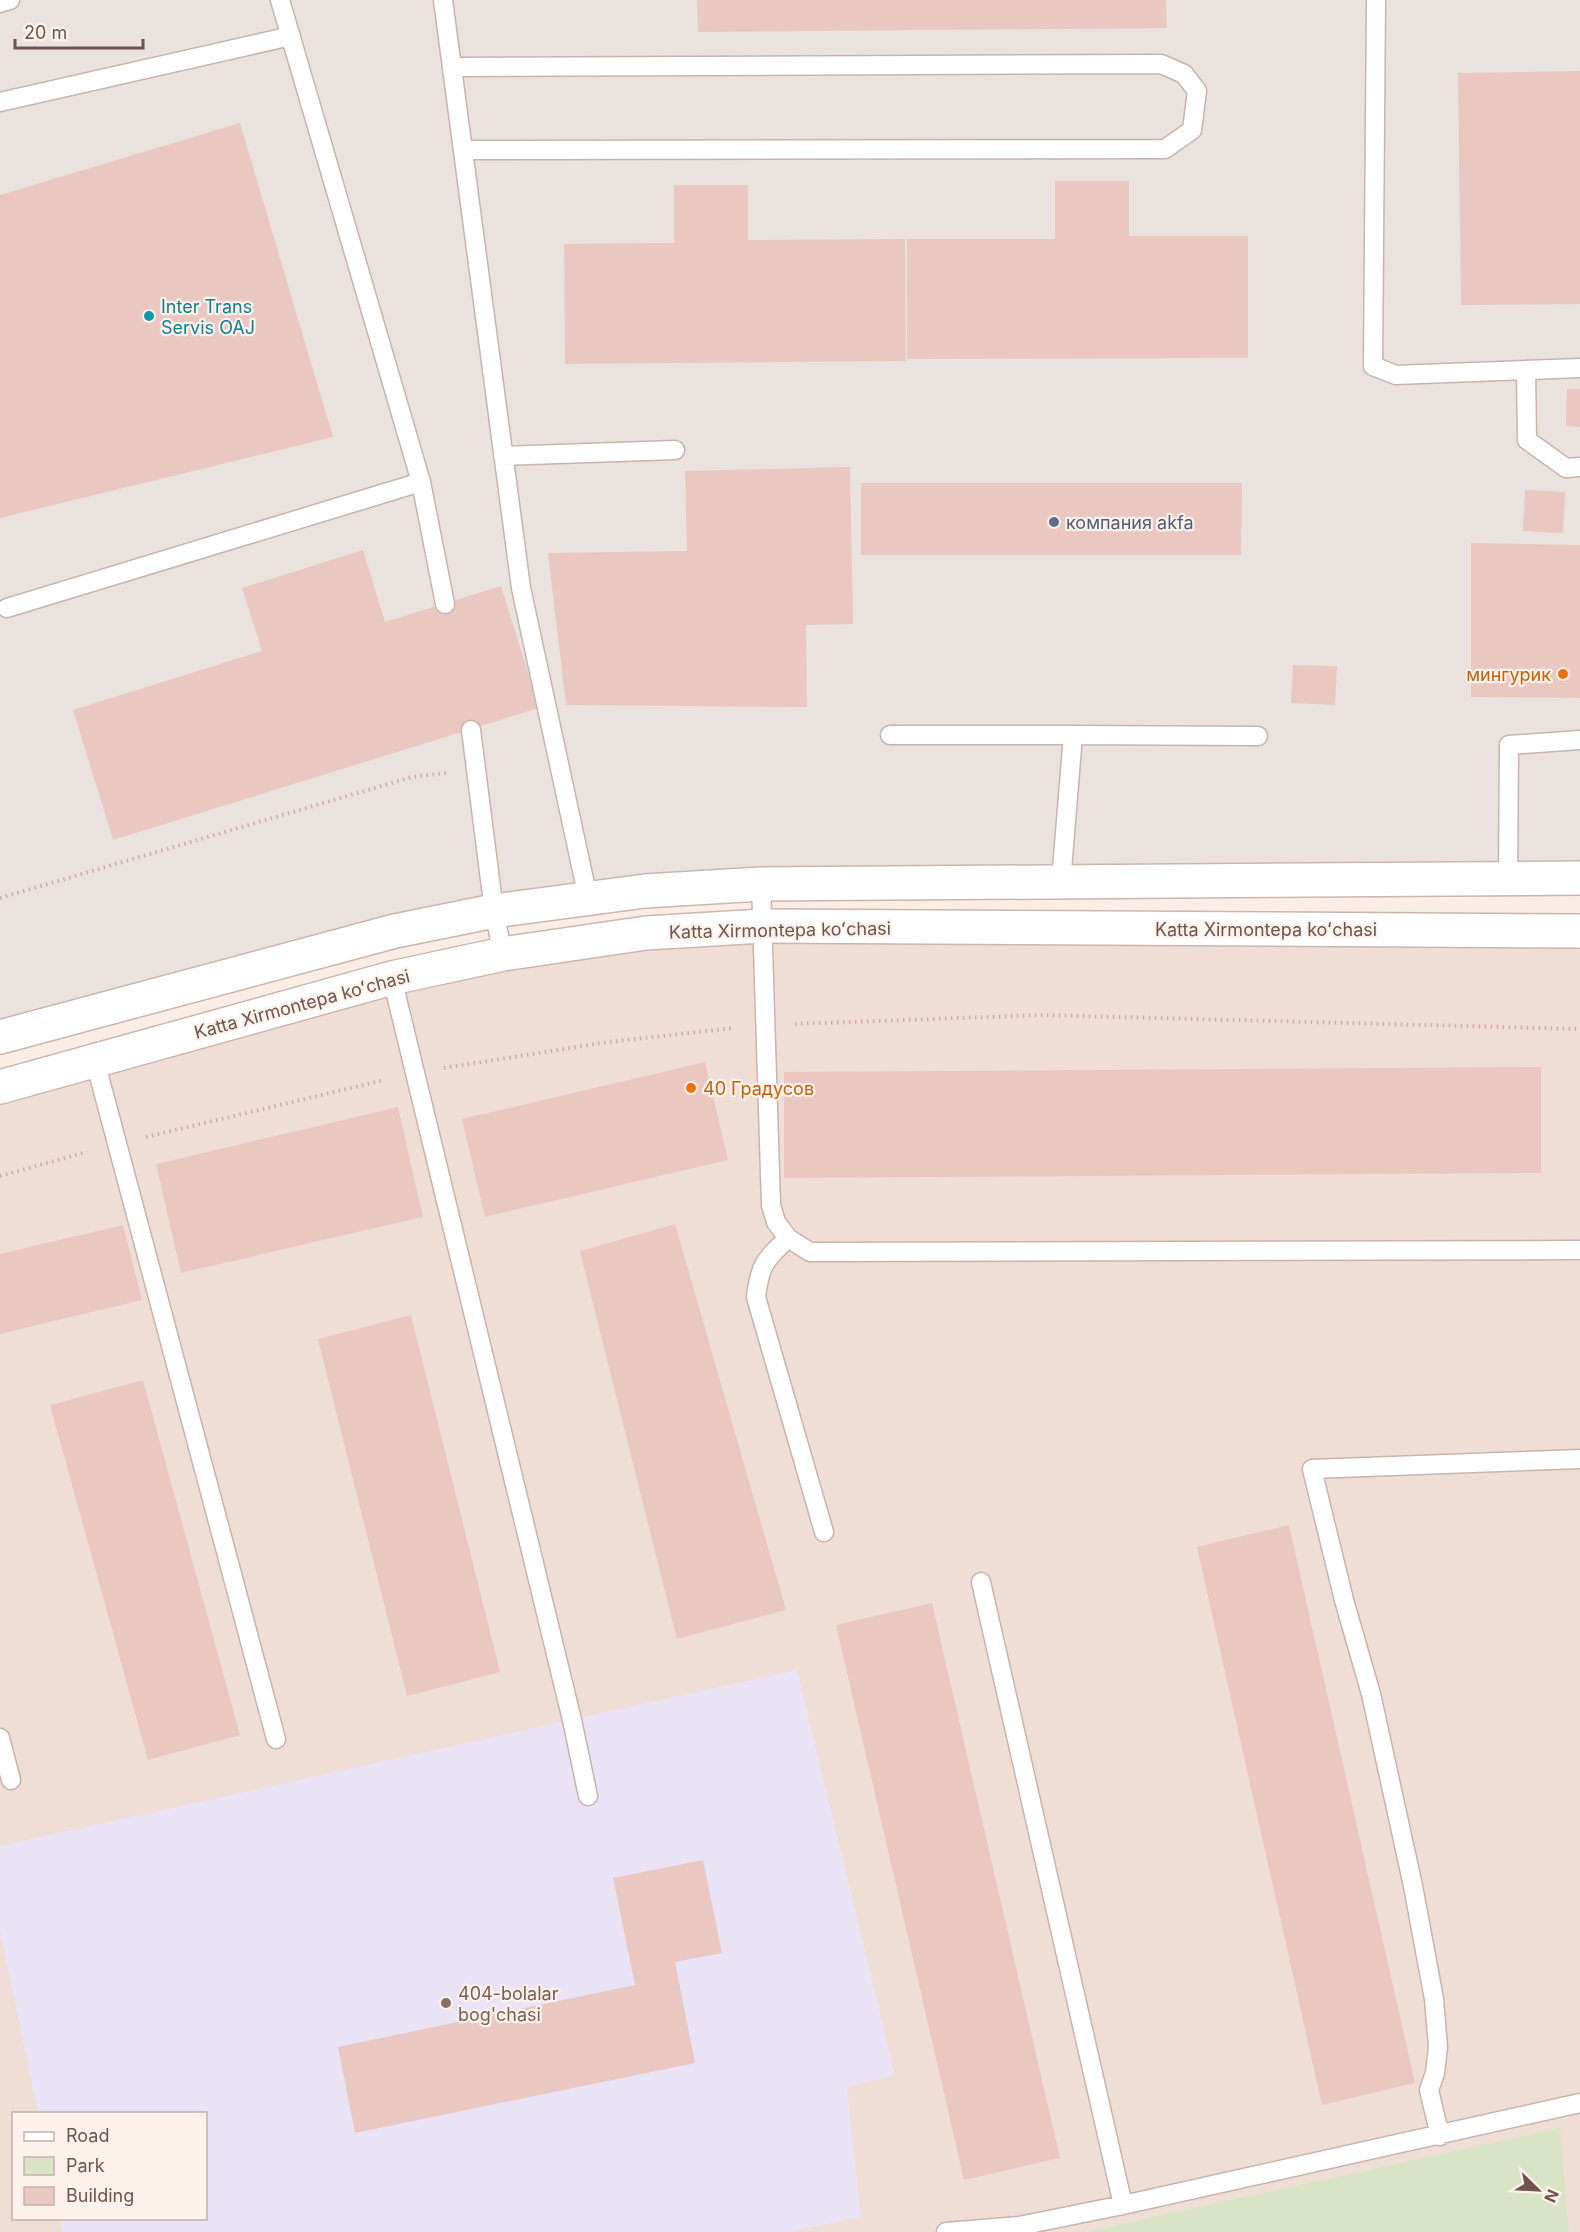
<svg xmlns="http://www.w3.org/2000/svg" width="1580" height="2232" font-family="Inter,sans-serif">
	<rect width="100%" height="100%" fill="#f9ede5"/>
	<path fill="#efded5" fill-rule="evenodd" d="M 1580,931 L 1580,2232 L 0,2232 L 0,1087 L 575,942 ZM 14,2114 L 206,2114 L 206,2218 L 14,2218 Z"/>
	<path fill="#e9e2df" d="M 0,0 L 1580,0 L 1580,878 L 645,891 L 0,1037 Z"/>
	<path fill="#eae2f5" d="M 797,1670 L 895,2075 L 847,2087 L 861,2217 L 789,2232 L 62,2232 L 59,2219 L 206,2218 L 206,2114 L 38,2113 L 0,1930 L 0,1846 Z"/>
	<path fill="#d9e4c6" d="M 1560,2128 L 1569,2232 L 1085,2232 Z"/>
	<path fill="#eac8c1" d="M 697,0 L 1166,0 L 1167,28 L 698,32 Z
		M 1580,71 L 1580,304 L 1461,305 L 1458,73 Z
		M 240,123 L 333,437 L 0,518 L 0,195 Z
		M 1055,181 L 1129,181 L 1129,236 L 1248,236 L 1248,358 L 907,359 L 907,239 L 1055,239 Z
		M 674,185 L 748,185 L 748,240 L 905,239 L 906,361 L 565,364 L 564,244 L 674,243 Z
		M 1567,389 L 1580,389 L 1580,427 L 1566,426 Z
		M 850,467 L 853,624 L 806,625 L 807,707 L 566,705 L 548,553 L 687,551 L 685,471 Z
		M 861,483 L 1242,483 L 1241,555 L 861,555 Z
		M 1525,490 L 1565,492 L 1563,533 L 1523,531 Z
		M 1471,543 L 1580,545 L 1580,698 L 1471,697 Z
		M 363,550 L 385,622 L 501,586 L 539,708 L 113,840 L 73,710 L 262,651 L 242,588 Z
		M 1293,665 L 1337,666 L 1335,705 L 1291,703 Z
		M 705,1062 L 728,1160 L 485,1217 L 462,1119 Z
		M 1541,1067 L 1541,1173 L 784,1178 L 784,1072 Z
		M 398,1107 L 423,1217 L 181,1273 L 156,1164 Z
		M 675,1224 L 786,1610 L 677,1639 L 580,1251 Z
		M 123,1225 L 142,1300 L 0,1334 L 0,1254 Z
		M 411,1315 L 500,1672 L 407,1696 L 318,1339 Z
		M 143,1380 L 240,1735 L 148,1760 L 50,1405 Z
		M 1289,1525 L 1415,2083 L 1322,2105 L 1197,1547 Z
		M 932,1603 L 1060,2158 L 964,2180 L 836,1625 Z
		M 703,1860 L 722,1953 L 675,1962 L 695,2063 L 355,2133 L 338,2047 L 635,1985 L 613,1878 Z"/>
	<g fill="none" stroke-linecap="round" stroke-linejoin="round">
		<g stroke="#c8b4ad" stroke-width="21">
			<path id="service" d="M 280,0 L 421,482 L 445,604
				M 443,0 L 521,588 L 588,898
				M 1376,0 L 1373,366 L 1396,375 L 1580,368
				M 0,3 L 10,0
				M 452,67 L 1161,64 L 1184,74 L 1197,91 L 1192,130 L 1165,149 L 463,150
				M 0,102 L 291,36
				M 1526,370 L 1527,440 L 1566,468 L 1580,467
				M 503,456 L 675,450
				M 7,608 L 421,482
				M 471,730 L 494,911 L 503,954
				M 890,735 L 1073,735
				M 1508,880 L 1509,745 L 1580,740
				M 1061,882 L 1073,735 L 1258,736
				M 761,884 L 771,1205 L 776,1222 L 788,1238
				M 392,978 L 572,1720 L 588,1796
				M 95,1061 L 276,1739
				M 824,1532 L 756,1297 C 760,1264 765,1260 788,1238 L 810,1252 L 1580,1250
				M 981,1582 L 1123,2205
				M 0,1738 L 11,1780
				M 1440,2136 L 1429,2090 L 1435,2073 L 1438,2047 L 1434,1999 L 1413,1886 L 1371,1694 L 1344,1600 L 1312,1469 L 1580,1459
				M 946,2232 L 1019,2226 L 1123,2205 L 1580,2103"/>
		</g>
		<g stroke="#cdb5ae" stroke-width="36">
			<path id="secondary" d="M 0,1037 L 395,931 L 494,911 L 645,891 L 761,884 L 1580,878
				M 0,1087 L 392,978 L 503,954 L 646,933 L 763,926 L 1580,931"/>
		</g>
		<path stroke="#cfaca4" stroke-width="4" stroke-dasharray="1.5 4.5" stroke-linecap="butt" d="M 0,898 L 412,777 L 446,773
			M 795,1024 L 1042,1015 L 1580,1029
			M 444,1068 L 608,1042 L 734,1028
			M 146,1137 L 384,1080
			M 0,1176 L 87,1152"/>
		<use href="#service" stroke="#fff" stroke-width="18"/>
		<use href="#secondary" stroke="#fff" stroke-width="33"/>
	</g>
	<circle fill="#0f9aa8" stroke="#fcf2eb" stroke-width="2" cx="149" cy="316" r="6"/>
	<circle fill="#5c6f8a" stroke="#fcf2eb" stroke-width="2" cx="1054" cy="522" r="6"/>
	<g fill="#e8710a" stroke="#fcf2eb" stroke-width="2">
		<circle cx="1563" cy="674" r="6"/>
		<circle cx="691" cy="1088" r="6"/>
	</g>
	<circle fill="#8d6e63" stroke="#fcf2eb" stroke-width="2" cx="446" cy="2003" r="6"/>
	<g text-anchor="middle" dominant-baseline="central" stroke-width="4.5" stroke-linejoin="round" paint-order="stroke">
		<g font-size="18" fill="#0d838f" stroke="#fcf2eb" text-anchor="start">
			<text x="161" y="306">Inter Trans<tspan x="161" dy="21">Servis OAJ</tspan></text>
		</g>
		<g font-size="18" fill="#4e5e75" stroke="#fcf2eb" text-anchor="start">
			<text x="1066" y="522">компания akfa</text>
		</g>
		<g font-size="18" fill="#c56008" stroke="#fcf2eb" text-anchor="end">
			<text x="1551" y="674">мингурик</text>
			<text x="703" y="1088" text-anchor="start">40 Градусов</text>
		</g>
		<g font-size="18" fill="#6e534e" stroke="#fcf2eb">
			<text x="1266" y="929">Katta Xirmontepa koʻchasi</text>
			<text transform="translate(780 930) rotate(-1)">Katta Xirmontepa koʻchasi</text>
			<text transform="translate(302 1004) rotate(-15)">Katta Xirmontepa koʻchasi</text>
		</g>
		<g font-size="18" fill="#785e54" stroke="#fcf2eb" text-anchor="start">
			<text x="458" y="1993">404-bolalar<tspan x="458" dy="21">bog'chasi</tspan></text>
		</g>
	</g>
	<rect x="12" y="2112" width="195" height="108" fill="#fcf2eb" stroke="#c3b2ac" stroke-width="1.5"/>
	<rect x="24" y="2132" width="30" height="9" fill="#ffffff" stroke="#c3b2ac" stroke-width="1.5"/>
	<text x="66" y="2142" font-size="18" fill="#6e534e">Road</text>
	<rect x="24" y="2157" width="30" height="18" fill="#d9e4c6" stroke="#c3b2ac" stroke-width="1.5"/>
	<text x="66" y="2172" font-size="18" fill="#6e534e">Park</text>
	<rect x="24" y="2187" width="30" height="18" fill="#eac8c1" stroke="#c3b2ac" stroke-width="1.5"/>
	<text x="66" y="2202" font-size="18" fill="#6e534e">Building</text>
	<g transform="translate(1538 2190) rotate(114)" stroke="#fcf2eb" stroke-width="4.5" paint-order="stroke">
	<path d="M0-4.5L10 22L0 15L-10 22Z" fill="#6e534e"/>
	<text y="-9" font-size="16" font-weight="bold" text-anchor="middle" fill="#6e534e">N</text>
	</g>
	<path d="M15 39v9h128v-9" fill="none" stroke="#6e534e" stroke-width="3"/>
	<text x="24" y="39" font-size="18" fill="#6e534e" stroke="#fcf2eb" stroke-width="4.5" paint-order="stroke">20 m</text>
</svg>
